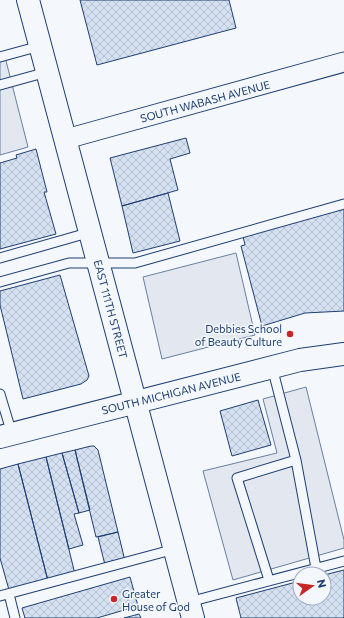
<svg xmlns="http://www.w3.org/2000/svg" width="344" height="618" font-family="Commissioner,sans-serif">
	<defs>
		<pattern id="building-cross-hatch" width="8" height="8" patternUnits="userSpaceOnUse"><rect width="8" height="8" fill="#d5e0f0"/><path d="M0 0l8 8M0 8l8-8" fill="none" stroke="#b6c1d1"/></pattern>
	</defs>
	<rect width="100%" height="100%" fill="#f4f7fb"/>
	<path fill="#e3e8f0" stroke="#687fa3" d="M 0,53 L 4,53 L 28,147 L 0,155 Z
		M 236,253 L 255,335 L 162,359 L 143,277 Z
		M 306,387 L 344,540 L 344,548 L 233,580 L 203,471 L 277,453 L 263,399 Z"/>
	<path fill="url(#building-cross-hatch)" stroke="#1d3f73" d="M 80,0 L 229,0 L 236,28 L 97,65 Z
		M 186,138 L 190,153 L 170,159 L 178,190 L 122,206 L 110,158 Z
		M 36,149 L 47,192 L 44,192 L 56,234 L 0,249 L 0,163 L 17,158 L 16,155 Z
		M 168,193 L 180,241 L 133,253 L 122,206 Z
		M 335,207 L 336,211 L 344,209 L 344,311 L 305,313 L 262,326 L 241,246 L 245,245 L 242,232 Z
		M 60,275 L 89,376 L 87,380 L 81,384 L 23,399 L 0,305 L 0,291 Z
		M 258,400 L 271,445 L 232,456 L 220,411 Z
		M 91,446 L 94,446 L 98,450 L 118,532 L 96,537 L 75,450 Z
		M 75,450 L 90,510 L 79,513 L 62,453 Z
		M 62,453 L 79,513 L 74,514 L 83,545 L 69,549 L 46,457 Z
		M 46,457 L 75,574 L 48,581 L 18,464 Z
		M 18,464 L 48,581 L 9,590 L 0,558 L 0,469 Z
		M 118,532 L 125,561 L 105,565 L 98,537 Z
		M 344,570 L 344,618 L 241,618 L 236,598 L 300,581 L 300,598 L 324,598 L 324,575 Z
		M 130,577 L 138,606 L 97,618 L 25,618 L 22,608 Z
		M 139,614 L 141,618 L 124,618 Z"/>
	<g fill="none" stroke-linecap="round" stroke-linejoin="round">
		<g stroke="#1d3f73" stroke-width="11">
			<path id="lane" d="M 0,57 L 40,46
				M 0,85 L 47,72
				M 0,258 L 91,232
				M 0,282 L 69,263 L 135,263 L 344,204
				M 0,394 L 12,434
				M 296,460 L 316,568
				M 269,580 L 237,478 L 296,460 L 272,367
				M 9,594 L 15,618
				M 0,596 L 175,549
				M 189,602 L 344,561"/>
		</g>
		<g stroke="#1d3f73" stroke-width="21">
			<path id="street" d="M 66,139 L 344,62"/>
		</g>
		<g stroke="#1d3f73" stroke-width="24">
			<path id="secondary" d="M 28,0 L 193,618
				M 0,437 L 300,360 L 344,354"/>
		</g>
		<use href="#lane" stroke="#f4f7fb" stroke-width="9"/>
		<use href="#street" stroke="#f4f7fb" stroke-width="19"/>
		<use href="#secondary" stroke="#f4f7fb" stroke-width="22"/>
	</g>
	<g fill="#c62828" stroke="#f4f7fb" stroke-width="1.5">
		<circle cx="290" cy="334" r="4"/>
		<circle cx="114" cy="599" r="4"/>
	</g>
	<g text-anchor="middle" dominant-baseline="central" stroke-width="3" stroke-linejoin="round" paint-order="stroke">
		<g font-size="11" fill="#1d3f73" stroke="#f4f7fb">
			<text transform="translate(205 101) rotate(-15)">SOUTH WABASH AVENUE</text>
			<text transform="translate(111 309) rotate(75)">EAST 111TH STREET</text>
			<text transform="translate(171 393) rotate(-14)">SOUTH MICHIGAN AVENUE</text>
		</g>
		<g font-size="11" fill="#1d3f73" stroke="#f4f7fb" text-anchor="end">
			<text x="282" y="328">Debbies School<tspan x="282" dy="13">of Beauty Culture</tspan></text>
			<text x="122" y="593" text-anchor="start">Greater<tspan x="122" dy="13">House of God</tspan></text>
		</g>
	</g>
	<g transform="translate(312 586) rotate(76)"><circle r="19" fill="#f4f7fb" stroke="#9eadc5"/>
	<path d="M0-3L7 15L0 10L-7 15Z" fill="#c62828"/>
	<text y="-6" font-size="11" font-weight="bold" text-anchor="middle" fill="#1d3f73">N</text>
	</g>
</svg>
